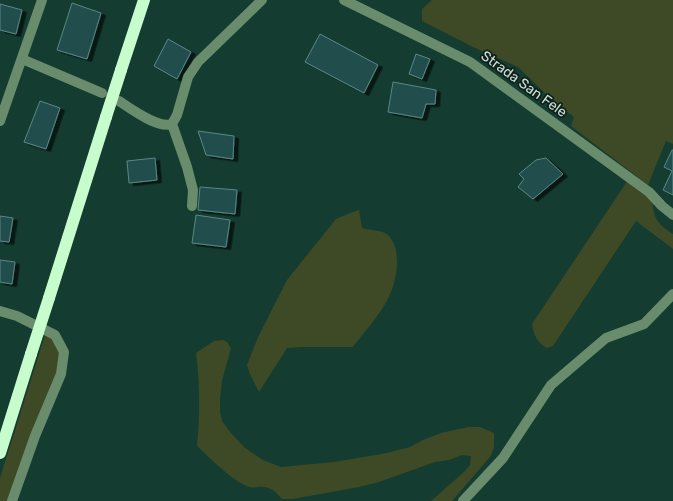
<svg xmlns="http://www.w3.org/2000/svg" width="673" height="501" font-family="Rubik,sans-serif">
	<defs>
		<filter id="shadow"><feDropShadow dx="4.5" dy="2.5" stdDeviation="0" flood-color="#0009"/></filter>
	</defs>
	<rect width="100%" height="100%" fill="#153c30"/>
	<path fill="#3d4a25" d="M 432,0 L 673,0 L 673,144 L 666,141 L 648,185 L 571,126 L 574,117 L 555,103 L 518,67 L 473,47 L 422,21 L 422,9 Z
		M 628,180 L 652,198 C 654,218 655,222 673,234 L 673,249 L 636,221 L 553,346 L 547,348 C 537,343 534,335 532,324 Z
		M 359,210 L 362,228 C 371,231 380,229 388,235 C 396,243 397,253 397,264 C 395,301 374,319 353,347 L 301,347 L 287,348 L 259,392 L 250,374 L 247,365 L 258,337 L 287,280 L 336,219 L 350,213 Z
		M 46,332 L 59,346 L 60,365 L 10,501 L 0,501 L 0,478 Z
		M 223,340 L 227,342 L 231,348 L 222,381 L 220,399 L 220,411 L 222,421 L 231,433 L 245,448 L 263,460 L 281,467 L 334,462 L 387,453 L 410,447 L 423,440 L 441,433 L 468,427 L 480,427 L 494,433 L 494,448 L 490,457 L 452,501 L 431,501 L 465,471 L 470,465 L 471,456 L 462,455 L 449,460 L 435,462 L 379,482 L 359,487 L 293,499 L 282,499 C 275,491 270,486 258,487 C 256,487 252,488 249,487 C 232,481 210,458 197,446 C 200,415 200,384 196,353 L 214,341 Z"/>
	<path fill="#214e4d" stroke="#5a8785" filter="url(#shadow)" d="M 72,3 L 101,13 L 87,59 L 57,50 Z
		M 0,4 L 22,10 L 16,34 L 0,30 Z
		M 320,34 L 378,65 L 364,93 L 305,62 Z
		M 168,39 L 191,52 L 177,79 L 154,66 Z
		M 416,54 L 430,59 L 422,79 L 409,74 Z
		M 393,82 L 436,90 L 435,104 L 426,104 L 422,118 L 388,112 Z
		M 40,101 L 60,108 L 46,149 L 24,142 Z
		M 198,131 L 234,136 L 233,159 L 206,155 Z
		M 672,150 L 673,150 L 673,195 L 663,190 L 672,171 L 664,167 Z
		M 155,158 L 157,180 L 129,183 L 127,161 Z
		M 546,158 L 563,174 L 533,199 L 518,187 L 524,179 L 519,174 L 536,160 Z
		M 200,187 L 237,190 L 235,214 L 198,210 Z
		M 196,215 L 230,220 L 226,247 L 192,243 Z
		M 0,216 L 13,218 L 9,242 L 0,241 Z
		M 0,260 L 15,262 L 12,284 L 0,282 Z"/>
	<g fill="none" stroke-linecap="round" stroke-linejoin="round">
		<path stroke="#688c6c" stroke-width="10" d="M 344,0 L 470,62 L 649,192 L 662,206 L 673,215
			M 22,59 L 102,93
			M 119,101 C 131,109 158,129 172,124 L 187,167 L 193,190 L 192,206
			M 0,121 L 42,0
			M 172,124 L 177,115 L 188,77 L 198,62 L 262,0
			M 0,311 L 17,316 L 55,335 L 64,352 L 61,374 L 35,436 L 12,501
			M 463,501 L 503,458 L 551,385 L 606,338 L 644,324 L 673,294"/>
		<path stroke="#c7fdcc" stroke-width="12" d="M 121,70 L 144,0
			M 49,298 L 106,117
			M 0,453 L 31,354"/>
		<path stroke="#c7fdcc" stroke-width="12" d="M 106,117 L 121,70
			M 31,354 L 49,298"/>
	</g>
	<g text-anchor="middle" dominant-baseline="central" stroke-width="3.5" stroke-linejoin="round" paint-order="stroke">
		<g font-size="14" fill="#cbe0d8" stroke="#0f201a">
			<text transform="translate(524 84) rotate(36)">Strada San Fele</text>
		</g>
	</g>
</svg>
